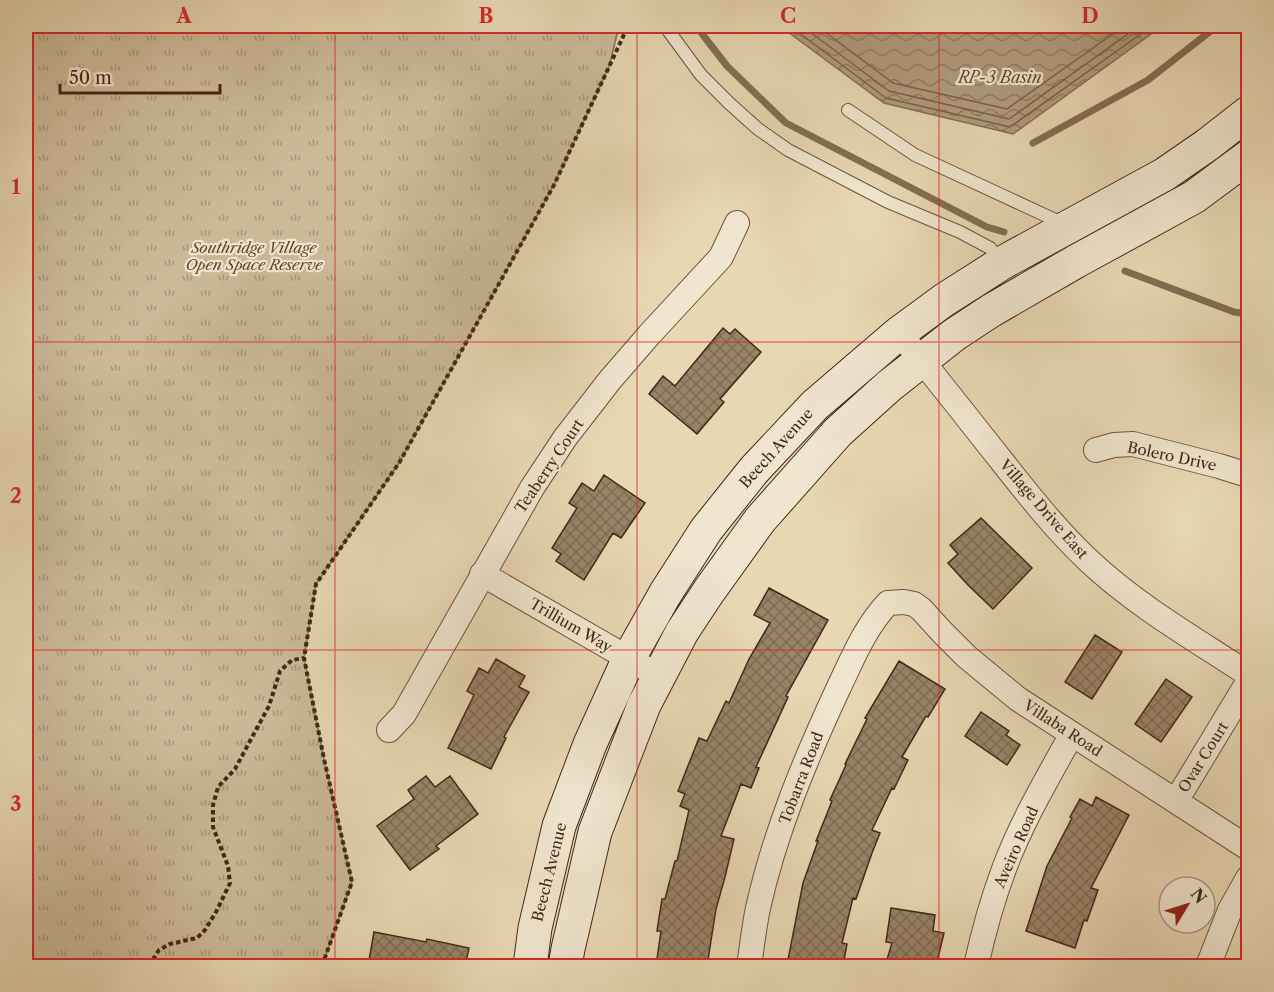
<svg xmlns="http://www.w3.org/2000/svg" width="1274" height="992" font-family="'Libre Caslon Text',serif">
	<defs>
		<pattern id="park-tufts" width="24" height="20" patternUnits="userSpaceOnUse" patternTransform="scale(1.5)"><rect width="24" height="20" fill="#ccb998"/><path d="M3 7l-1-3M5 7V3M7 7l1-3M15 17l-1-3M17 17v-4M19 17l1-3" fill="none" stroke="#a7967b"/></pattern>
		<pattern id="water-waves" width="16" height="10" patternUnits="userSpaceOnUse" patternTransform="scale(1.5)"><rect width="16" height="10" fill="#b09b7d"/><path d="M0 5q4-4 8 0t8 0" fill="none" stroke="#917e65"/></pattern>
		<pattern id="building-cross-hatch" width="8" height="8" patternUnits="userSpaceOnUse" patternTransform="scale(1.5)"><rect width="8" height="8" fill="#988367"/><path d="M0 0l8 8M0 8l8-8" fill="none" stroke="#7e6b54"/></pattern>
	</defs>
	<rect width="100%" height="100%" fill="#e8d7b3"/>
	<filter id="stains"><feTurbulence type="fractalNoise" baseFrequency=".00333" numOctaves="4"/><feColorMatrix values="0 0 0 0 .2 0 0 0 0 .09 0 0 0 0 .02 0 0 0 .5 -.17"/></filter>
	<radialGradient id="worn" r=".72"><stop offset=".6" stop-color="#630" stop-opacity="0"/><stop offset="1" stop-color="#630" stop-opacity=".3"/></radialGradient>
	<path fill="url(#park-tufts)" stroke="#877056" stroke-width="1.5" d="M 26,26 L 619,26 L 609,67 L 554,185 L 399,463 L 316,584 L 304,658 L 324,759 L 352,882 L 322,966 L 26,966 Z"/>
	<path fill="url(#water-waves)" stroke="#846d53" stroke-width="1.5" d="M 780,26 L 1162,26 L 1013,134 L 884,103 Z"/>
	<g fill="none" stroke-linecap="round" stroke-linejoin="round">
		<path stroke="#796149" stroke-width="1.5" d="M 790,26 L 886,98 L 1010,127 L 1152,26
			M 802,26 L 889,91 L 1009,119 L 1139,26
			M 817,26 L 893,83 L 1007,109 L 1124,26"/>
		<path stroke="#846d53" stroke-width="7" d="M 696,26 L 727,66 L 786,123 L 987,227 L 1004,232
			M 1033,143 L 1148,80 L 1217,26
			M 1125,271 L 1234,312 L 1248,314"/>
	</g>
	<path fill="url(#building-cross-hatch)" stroke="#422715" stroke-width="1.5" d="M 723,328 L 730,334 L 735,329 L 761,352 L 720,399 L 724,402 L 697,434 L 649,394 L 663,376 L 675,386 Z
		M 604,475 L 645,503 L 621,538 L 613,533 L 584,580 L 556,561 L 561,554 L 552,548 L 577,508 L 569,503 L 582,483 L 594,491 Z
		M 981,518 L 1032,568 L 993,609 L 968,585 L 948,563 L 958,554 L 950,545 Z
		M 769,588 L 828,620 L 786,696 L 788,697 L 756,767 L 759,768 L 751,788 L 741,784 L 721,836 L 734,839 L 725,877 L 716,909 L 707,966 L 656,966 L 661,931 L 657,931 L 662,899 L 665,899 L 675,861 L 677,861 L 689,810 L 680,806 L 685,794 L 678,791 L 699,738 L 707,741 L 726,701 L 729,703 L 749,659 L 770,623 L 754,615 Z
		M 1095,635 L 1122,652 L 1092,699 L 1065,682 Z
		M 496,659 L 525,676 L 519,687 L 529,692 L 504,737 L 506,738 L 491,769 L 448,748 L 474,695 L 467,691 L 479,668 L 488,673 Z
		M 899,661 L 945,689 L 928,717 L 926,716 L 902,757 L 908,760 L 894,789 L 892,788 L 872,830 L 880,833 L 872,853 L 856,899 L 853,898 L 842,943 L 847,944 L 843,966 L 796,966 L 787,965 L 803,883 L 818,841 L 816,841 L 832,801 L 830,800 L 846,765 L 845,764 L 867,719 L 865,718 Z
		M 1166,679 L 1192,697 L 1161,742 L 1135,724 Z
		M 981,712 L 1009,731 L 1006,735 L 1020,745 L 1007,765 L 965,736 Z
		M 426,776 L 435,787 L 450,776 L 478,814 L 436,846 L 439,849 L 410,870 L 377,826 L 414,799 L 408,790 Z
		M 1096,797 L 1129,815 L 1091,888 L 1098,890 L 1087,921 L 1084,920 L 1075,948 L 1026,931 L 1047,866 L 1072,818 L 1070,817 L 1080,799 L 1092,806 Z
		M 891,908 L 935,915 L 933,931 L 944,933 L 936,966 L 885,966 L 892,943 L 886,942 Z
		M 374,932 L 426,942 L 427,939 L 469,948 L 465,966 L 368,966 Z"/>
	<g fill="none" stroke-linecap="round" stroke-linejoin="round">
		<g stroke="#6c533c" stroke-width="14">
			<path id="lane" d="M 665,26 L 701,75 L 729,103 L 758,129 L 788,150 L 888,202 L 960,232 L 990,248 L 1001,262
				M 848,110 L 915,155 L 1064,224"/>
		</g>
		<g stroke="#6c533c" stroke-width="26">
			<path id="street" d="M 899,333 C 931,371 962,411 993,450 C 1023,488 1053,527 1089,561 C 1137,606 1193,638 1248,674
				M 1096,450 L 1114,445 L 1133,444 L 1219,466 L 1248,475
				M 482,574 L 659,676
				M 389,730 L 404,714 L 532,488 L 565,438 L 610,380 L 649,335 L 721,257 L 737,223
				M 1176,801 L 1248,682
				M 749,966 C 752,947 754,927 758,908 C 775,832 805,760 838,689 C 852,660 865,627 888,603 L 904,602 L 914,604 L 921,609 L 942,632 L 967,657 L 1018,699 L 1248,848
				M 976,966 C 983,934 992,901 1004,869 C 1021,823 1048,777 1072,734
				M 1208,966 L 1230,910 L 1248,878"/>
		</g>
		<g stroke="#422715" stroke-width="35">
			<path id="secondary" d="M 530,966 L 535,928 L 559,826 L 590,744 L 629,658 L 665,594 L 706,530 L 754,470 L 815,405 L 899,333 L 944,300 L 1002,263 L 1165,174 L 1207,145 L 1248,113
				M 565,966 L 568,949 L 595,832 L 644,705 L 682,632 L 709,591 L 760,520 L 838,432 L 889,386 L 954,335 L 992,310 L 1075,262 L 1194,197 L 1248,157"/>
		</g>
		<path stroke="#422715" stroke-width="4" stroke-dasharray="4.5 3" stroke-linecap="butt" d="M 46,966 L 54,966
			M 149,966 L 159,950 L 170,944 L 197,938 L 205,930 L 216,912 L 230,883 L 228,866 L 213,827 L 213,805 L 218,787 L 235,769 L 257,728 L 269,706 L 280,671 L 292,660 L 304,658
			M 322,966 L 352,882 L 324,759 L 304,658 L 316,584 L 399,463 L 554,185 L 628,26"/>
		<use href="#lane" stroke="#f0e5ce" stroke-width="12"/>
		<use href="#street" stroke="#f0e5ce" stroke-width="24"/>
		<use href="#secondary" stroke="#f0e5ce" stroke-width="33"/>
	</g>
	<path fill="none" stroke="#d62828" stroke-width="1.5" stroke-opacity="0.55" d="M 335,26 L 335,966M 637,26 L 637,966M 939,26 L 939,966M 26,342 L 1248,342M 26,650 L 1248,650"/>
	<g text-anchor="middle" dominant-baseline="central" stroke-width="4.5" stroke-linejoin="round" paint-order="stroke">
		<g font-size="15" font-style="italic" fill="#5e442f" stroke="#f0e5ce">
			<text x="254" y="247">Southridge Village<tspan x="254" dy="17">Open Space Reserve</tspan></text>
		</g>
		<g font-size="15" fill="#422715" stroke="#f0e5ce">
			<text transform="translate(776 448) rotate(-48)">Beech Avenue</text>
			<text transform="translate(1172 456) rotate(12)">Bolero Drive</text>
			<text transform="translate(549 466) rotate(-56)">Teaberry Court</text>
			<text transform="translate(1044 509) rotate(49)">Village Drive East</text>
			<text transform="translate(571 625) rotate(30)">Trillium Way</text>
			<text transform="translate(1063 728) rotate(33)">Villaba Road</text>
			<text transform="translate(1203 757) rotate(-58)">Ovar Court</text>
			<text transform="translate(801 778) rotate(-69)">Tobarra Road</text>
			<text transform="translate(1016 847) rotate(-66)">Aveiro Road</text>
			<text transform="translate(549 872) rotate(-76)">Beech Avenue</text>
		</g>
		<g font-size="16" font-style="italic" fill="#634a34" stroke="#f0e5ce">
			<text x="1000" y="77">RP-3 Basin</text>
		</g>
	</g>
	<rect width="1274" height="992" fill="none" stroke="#e8d7b3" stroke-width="66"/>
	<g transform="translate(1187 905) rotate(52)"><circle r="28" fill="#f0e5ce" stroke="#aa9984" stroke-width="1.5"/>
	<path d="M0-4.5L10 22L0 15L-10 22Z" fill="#8f2418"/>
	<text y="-9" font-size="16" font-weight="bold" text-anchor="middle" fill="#422715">N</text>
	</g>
	<path d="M60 84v9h160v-9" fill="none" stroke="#422715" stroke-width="3"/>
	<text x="69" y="84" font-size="18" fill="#422715" stroke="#f0e5ce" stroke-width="4.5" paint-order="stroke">50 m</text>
	<rect x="33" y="33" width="1208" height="926" fill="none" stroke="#d62828" stroke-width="2"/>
	<g font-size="20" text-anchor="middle" font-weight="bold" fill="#d62828">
		<text x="184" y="23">A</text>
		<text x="486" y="23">B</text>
		<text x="788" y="23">C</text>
		<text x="1090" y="23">D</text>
		<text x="16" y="194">1</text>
		<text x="16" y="503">2</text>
		<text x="16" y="811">3</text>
	</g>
	<rect width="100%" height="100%" filter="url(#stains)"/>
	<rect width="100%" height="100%" fill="url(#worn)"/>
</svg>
